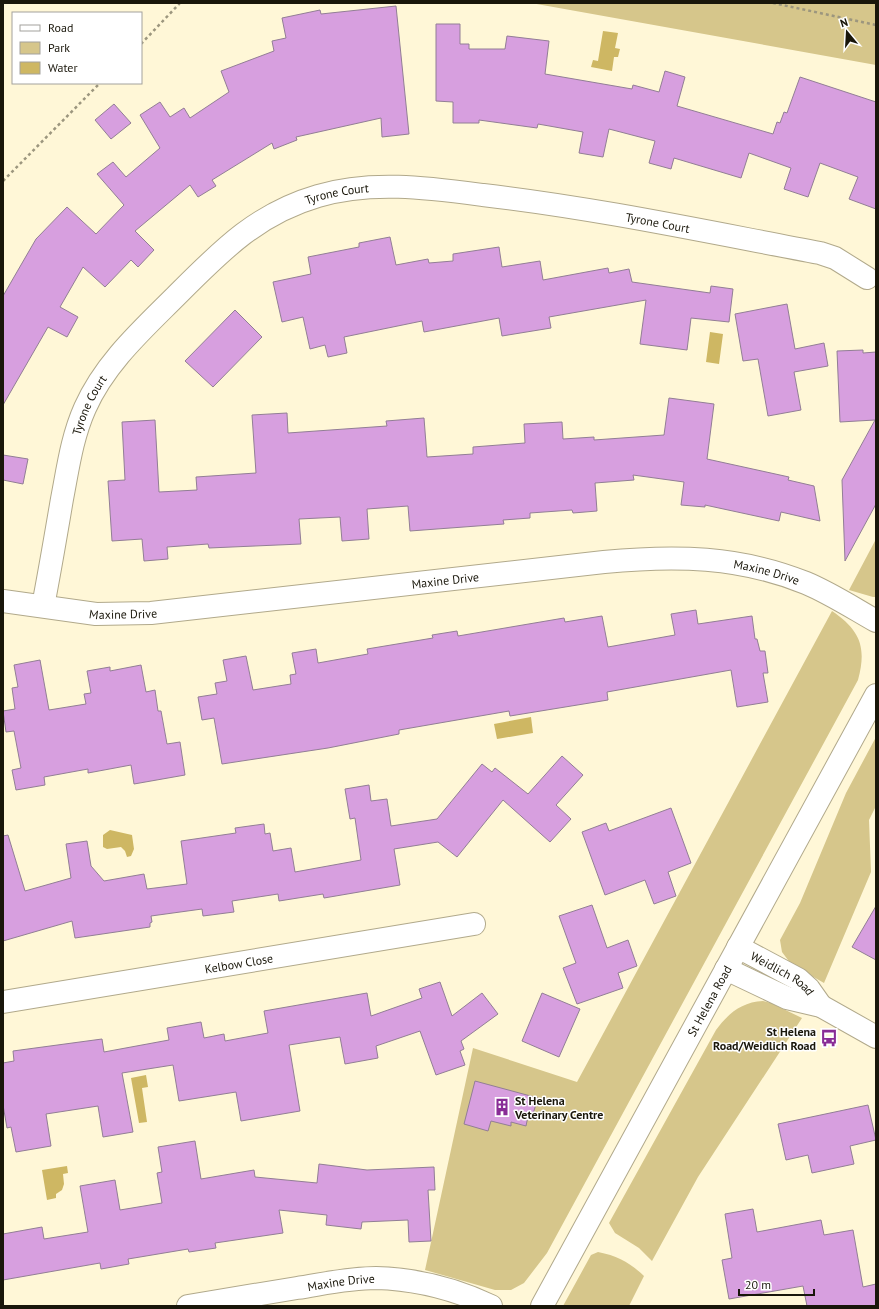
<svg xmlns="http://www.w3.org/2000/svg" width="879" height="1309" font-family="'PT Sans',sans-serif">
	<rect width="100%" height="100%" fill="#fff7d7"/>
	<path fill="#d6c68b" d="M 531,3 L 876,3 L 876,65 Z
		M 876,539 L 876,597 L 873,597 L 849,590 Z
		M 832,611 C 860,630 867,647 858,680 L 547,1253 L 524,1283 L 511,1290 L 495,1290 L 425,1270 L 473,1048 L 577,1082 Z
		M 876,737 L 876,806 L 869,820 L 871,872 L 824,983 L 791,964 L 782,952 L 780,940 L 800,903 L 846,793 Z
		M 763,1001 L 771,1003 L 802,1018 L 698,1177 L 652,1261 L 639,1248 L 615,1233 L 609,1223 L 716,1030 C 728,1014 741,1002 763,1001 Z
		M 598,1252 C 618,1256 629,1262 644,1276 L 629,1306 L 563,1306 L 591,1255 Z"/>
	<path fill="#ceb763" d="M 603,31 L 618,33 L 615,48 L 620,49 L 618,57 L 614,57 L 612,71 L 591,67 L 593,60 L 598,61 Z
		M 710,332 L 723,334 L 719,364 L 706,362 Z
		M 531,717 L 533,733 L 497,739 L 494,724 Z
		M 110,830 L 132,835 L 134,849 L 131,856 L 127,857 L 125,851 L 121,847 L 107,849 L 103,847 L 103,835 Z
		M 146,1075 L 148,1087 L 142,1088 L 147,1122 L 139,1123 L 131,1078 Z
		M 67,1166 L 68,1173 L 63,1174 L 64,1184 L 62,1190 L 56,1194 L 56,1198 L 47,1200 L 42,1170 Z"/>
	<path fill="#d79fdf" stroke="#927e95" d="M 396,6 L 409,134 L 382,137 L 381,118 L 296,137 L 297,140 L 274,149 L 272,143 L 212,180 L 216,186 L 198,197 L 190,185 L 135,231 L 154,250 L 138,267 L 131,260 L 105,287 L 83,267 L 60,307 L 78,317 L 67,337 L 48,327 L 3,405 L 3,296 L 36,239 L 67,207 L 96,234 L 124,205 L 97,174 L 113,162 L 126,177 L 160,148 L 140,115 L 160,102 L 170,117 L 184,108 L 190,118 L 229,92 L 221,71 L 274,51 L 272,41 L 286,38 L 282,18 L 320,10 L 321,14 Z
		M 436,24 L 460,24 L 460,44 L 469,44 L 469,49 L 505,49 L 507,36 L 549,41 L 545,74 L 632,89 L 633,85 L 659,92 L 665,71 L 685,77 L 677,106 L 773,134 L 777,122 L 780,123 L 784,112 L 787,113 L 800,77 L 876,102 L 876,209 L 849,199 L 858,177 L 820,163 L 808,197 L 784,189 L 791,168 L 749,153 L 741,178 L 674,158 L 671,169 L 649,163 L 655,141 L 609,129 L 603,157 L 579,153 L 583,132 L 538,124 L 537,128 L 479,120 L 479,123 L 453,123 L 453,102 L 436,101 Z
		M 114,104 L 131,123 L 111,139 L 95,120 Z
		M 390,237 L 396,265 L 428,259 L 429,263 L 453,261 L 453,254 L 499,247 L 502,267 L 540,261 L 543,280 L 608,268 L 609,273 L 629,269 L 632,282 L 710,293 L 711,286 L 733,289 L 729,322 L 691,318 L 687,350 L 640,344 L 646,300 L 549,317 L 551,328 L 502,336 L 499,318 L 424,332 L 422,321 L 344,337 L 347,353 L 328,357 L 325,345 L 310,349 L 303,317 L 282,322 L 273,282 L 311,274 L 308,257 L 359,247 L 359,243 Z
		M 787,304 L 795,349 L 824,343 L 828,366 L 794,372 L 801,410 L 768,416 L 758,359 L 743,361 L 735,314 Z
		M 235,310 L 262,337 L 213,387 L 185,361 Z
		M 863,350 L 863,353 L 876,352 L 876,504 L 845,561 L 842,480 L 875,420 L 840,422 L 837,351 Z
		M 669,398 L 714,404 L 707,459 L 789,477 L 788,480 L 814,486 L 820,521 L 781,512 L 779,521 L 705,505 L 705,507 L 681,505 L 684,482 L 633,475 L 634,480 L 595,483 L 597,511 L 573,513 L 572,510 L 530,513 L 530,518 L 503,520 L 504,524 L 410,531 L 408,506 L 367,509 L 369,539 L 342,541 L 340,517 L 299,519 L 301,544 L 209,548 L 208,544 L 167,547 L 168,559 L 144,561 L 142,539 L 112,541 L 108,481 L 125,480 L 122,422 L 155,420 L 159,492 L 197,490 L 196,477 L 256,473 L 252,415 L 287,413 L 288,433 L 387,426 L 386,421 L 424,418 L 427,457 L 473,454 L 473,447 L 525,443 L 524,424 L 562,422 L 563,439 L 594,437 L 594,440 L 664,435 Z
		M 3,455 L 28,459 L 23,484 L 3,480 Z
		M 696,610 L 698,624 L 752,616 L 755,639 L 757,639 L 760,651 L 765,651 L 768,673 L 763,673 L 768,702 L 737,707 L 731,670 L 607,692 L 608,700 L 510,716 L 509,711 L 399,730 L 399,734 L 328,748 L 222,764 L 214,718 L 202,720 L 198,697 L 217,694 L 215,683 L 227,681 L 223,660 L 246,656 L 253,690 L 291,684 L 290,675 L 296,674 L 292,653 L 316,649 L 318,663 L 368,654 L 367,649 L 433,638 L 432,635 L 457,631 L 458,636 L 564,618 L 565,622 L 602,616 L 608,647 L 675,635 L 671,614 Z
		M 40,660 L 49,710 L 86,704 L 84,694 L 91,693 L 87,671 L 110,667 L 110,671 L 141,665 L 146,692 L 155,690 L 158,711 L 161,711 L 167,744 L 180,742 L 185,775 L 134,784 L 131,765 L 88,773 L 88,769 L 44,777 L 45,785 L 16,790 L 12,770 L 21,768 L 14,731 L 6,732 L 3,711 L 15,709 L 12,688 L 18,687 L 14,665 Z
		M 562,756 L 583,775 L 556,805 L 571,819 L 550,842 L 503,800 L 457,857 L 438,842 L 394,849 L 400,885 L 324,898 L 323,894 L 279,901 L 278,894 L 232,901 L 234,912 L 203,916 L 202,909 L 151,916 L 152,922 L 150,923 L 150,927 L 75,938 L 72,921 L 3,941 L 3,836 L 8,835 L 25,891 L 71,878 L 66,844 L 87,841 L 91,866 L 104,881 L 144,874 L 147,889 L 187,884 L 181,841 L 236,833 L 235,828 L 264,824 L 265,834 L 270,833 L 273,851 L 291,848 L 295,872 L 361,860 L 355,818 L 350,819 L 345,789 L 369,785 L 371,801 L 387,799 L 391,826 L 437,819 L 482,764 L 492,772 L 495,768 L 528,794 Z
		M 671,808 L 691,863 L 668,872 L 676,896 L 654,904 L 645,880 L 605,895 L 582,832 L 606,823 L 609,831 Z
		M 592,905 L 607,948 L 628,940 L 637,966 L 618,973 L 623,988 L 577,1004 L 563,968 L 576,963 L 559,916 Z
		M 876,906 L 876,960 L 852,947 Z
		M 440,982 L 452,1016 L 482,993 L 498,1014 L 461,1041 L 464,1049 L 460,1051 L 465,1065 L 436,1075 L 420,1031 L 376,1046 L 378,1058 L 345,1064 L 340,1037 L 289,1045 L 300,1111 L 241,1121 L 236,1092 L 179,1101 L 173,1065 L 122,1073 L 133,1132 L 103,1137 L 98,1106 L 46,1114 L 51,1146 L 16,1152 L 11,1127 L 7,1128 L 3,1105 L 3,1063 L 14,1061 L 13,1051 L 102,1039 L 104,1052 L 169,1040 L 167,1028 L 201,1022 L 204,1038 L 224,1034 L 225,1041 L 268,1033 L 264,1011 L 367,993 L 371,1016 L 422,998 L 419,989 Z
		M 542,993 L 580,1009 L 559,1057 L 522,1041 Z
		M 475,1081 L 538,1098 L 532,1117 L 528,1116 L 526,1126 L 511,1122 L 511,1126 L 491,1121 L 488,1131 L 464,1124 Z
		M 868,1105 L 876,1140 L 850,1146 L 854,1164 L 812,1173 L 808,1155 L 786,1160 L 778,1124 Z
		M 195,1141 L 201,1179 L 254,1170 L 255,1177 L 317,1183 L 319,1164 L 367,1170 L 434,1167 L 435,1190 L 428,1190 L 431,1241 L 409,1242 L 408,1220 L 362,1222 L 361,1229 L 326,1225 L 327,1215 L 279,1210 L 283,1233 L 215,1243 L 216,1248 L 189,1252 L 188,1249 L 128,1259 L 129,1264 L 101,1269 L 100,1263 L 3,1280 L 3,1234 L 42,1227 L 44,1239 L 88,1232 L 80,1186 L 115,1180 L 120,1210 L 162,1203 L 157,1173 L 162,1172 L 158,1147 Z
		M 753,1209 L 757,1232 L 821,1220 L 824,1235 L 853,1230 L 863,1287 L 876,1284 L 876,1306 L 807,1306 L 803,1286 L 729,1299 L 722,1260 L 732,1258 L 725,1214 Z"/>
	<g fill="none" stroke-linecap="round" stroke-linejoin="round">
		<g stroke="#b1a98b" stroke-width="24">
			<g id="street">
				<path id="s1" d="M 3,601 L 96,614 L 151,613 L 604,562 C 675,555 739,556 806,583 C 830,593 853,608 876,621"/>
				<path id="s2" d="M 43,606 C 50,570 56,534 62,499 C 68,468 72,437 85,408 C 105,363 142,330 176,296 C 220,252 256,214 318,196 C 371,180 429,188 483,195 C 596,208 708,232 820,253 L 835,258 L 867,278"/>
				<path id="s3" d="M 3,1002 L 474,924"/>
				<path id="s4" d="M 188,1306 C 225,1300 261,1294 297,1288 C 323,1284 349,1278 376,1278 C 415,1279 455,1289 491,1306"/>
			</g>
		</g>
		<g stroke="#b1a98b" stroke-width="24">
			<g id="secondary">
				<path id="s5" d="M 738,947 L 798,979 L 809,989 L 821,1006"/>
				<path d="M 726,969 L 787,998 L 821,1006 L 876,1037"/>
				<path id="s6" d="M 542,1306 L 876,695"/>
			</g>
		</g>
		<path stroke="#9c967e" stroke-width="2.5" stroke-dasharray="3 3" stroke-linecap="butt" d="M 773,3 L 876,25
			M 141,44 L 180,3
			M 3,181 L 100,83"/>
		<use href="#street" stroke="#fff" stroke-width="22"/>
		<use href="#secondary" stroke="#fff" stroke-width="22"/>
	</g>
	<defs>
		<g id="bus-bare" transform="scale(1.38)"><path d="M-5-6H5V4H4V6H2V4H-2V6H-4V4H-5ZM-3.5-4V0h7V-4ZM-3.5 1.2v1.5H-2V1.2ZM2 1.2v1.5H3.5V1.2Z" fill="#892c96" stroke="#fff" stroke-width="2.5" paint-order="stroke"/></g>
		<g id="building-bare" transform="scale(1.38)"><path d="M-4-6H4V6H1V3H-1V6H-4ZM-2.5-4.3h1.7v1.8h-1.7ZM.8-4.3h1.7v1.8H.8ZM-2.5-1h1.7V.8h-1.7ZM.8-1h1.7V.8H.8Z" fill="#892c96" stroke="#fff" stroke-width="2.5" paint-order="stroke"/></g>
	</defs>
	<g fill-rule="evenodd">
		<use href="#bus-bare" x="829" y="1038"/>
		<use href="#building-bare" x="502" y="1107"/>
	</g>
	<g text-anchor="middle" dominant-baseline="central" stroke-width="3" stroke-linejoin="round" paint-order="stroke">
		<g font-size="12" fill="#19160a" stroke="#fff">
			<text stroke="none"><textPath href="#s2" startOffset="543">Tyrone Court</textPath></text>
			<text stroke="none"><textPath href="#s2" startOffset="867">Tyrone Court</textPath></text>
			<text stroke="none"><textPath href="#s2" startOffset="207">Tyrone Court</textPath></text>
			<text stroke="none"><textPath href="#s1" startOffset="769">Maxine Drive</textPath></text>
			<text stroke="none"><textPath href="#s1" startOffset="445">Maxine Drive</textPath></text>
			<text stroke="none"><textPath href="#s1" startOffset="121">Maxine Drive</textPath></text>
			<text stroke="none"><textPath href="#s3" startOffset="239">Kelbow Close</textPath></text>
			<text stroke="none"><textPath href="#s5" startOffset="52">Weidlich Road</textPath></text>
			<text stroke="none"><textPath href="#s6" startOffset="348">St Helena Road</textPath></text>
			<text stroke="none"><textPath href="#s4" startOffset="155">Maxine Drive</textPath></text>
		</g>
		<g font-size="12" font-weight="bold" fill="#19160a" stroke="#fff" text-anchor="end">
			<text x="816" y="1031">St Helena<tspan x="816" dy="14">Road/Weidlich Road</tspan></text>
			<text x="515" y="1100" text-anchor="start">St Helena<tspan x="515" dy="14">Veterinary Centre</tspan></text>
		</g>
	</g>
	<rect width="879" height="1309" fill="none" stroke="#19160a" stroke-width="8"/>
	<rect x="12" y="12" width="130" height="72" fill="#ffffff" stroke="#a3a29d"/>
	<rect x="20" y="25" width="20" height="6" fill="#ffffff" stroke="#a3a29d"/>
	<text x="48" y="32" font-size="12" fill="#19160a">Road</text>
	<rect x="20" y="42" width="20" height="12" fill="#d6c68b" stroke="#a3a29d"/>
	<text x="48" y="52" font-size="12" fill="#19160a">Park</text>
	<rect x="20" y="62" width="20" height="12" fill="#ceb763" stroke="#a3a29d"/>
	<text x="48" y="72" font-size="12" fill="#19160a">Water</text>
	<g transform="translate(847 32) rotate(342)" stroke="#ffffff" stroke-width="3" paint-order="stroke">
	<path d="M0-3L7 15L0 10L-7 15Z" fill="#19160a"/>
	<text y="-6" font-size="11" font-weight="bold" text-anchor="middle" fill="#19160a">N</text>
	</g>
	<path d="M739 1289v6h75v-6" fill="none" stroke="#19160a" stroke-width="2"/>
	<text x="745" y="1289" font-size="12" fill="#19160a" stroke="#ffffff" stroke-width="3" paint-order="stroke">20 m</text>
</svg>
